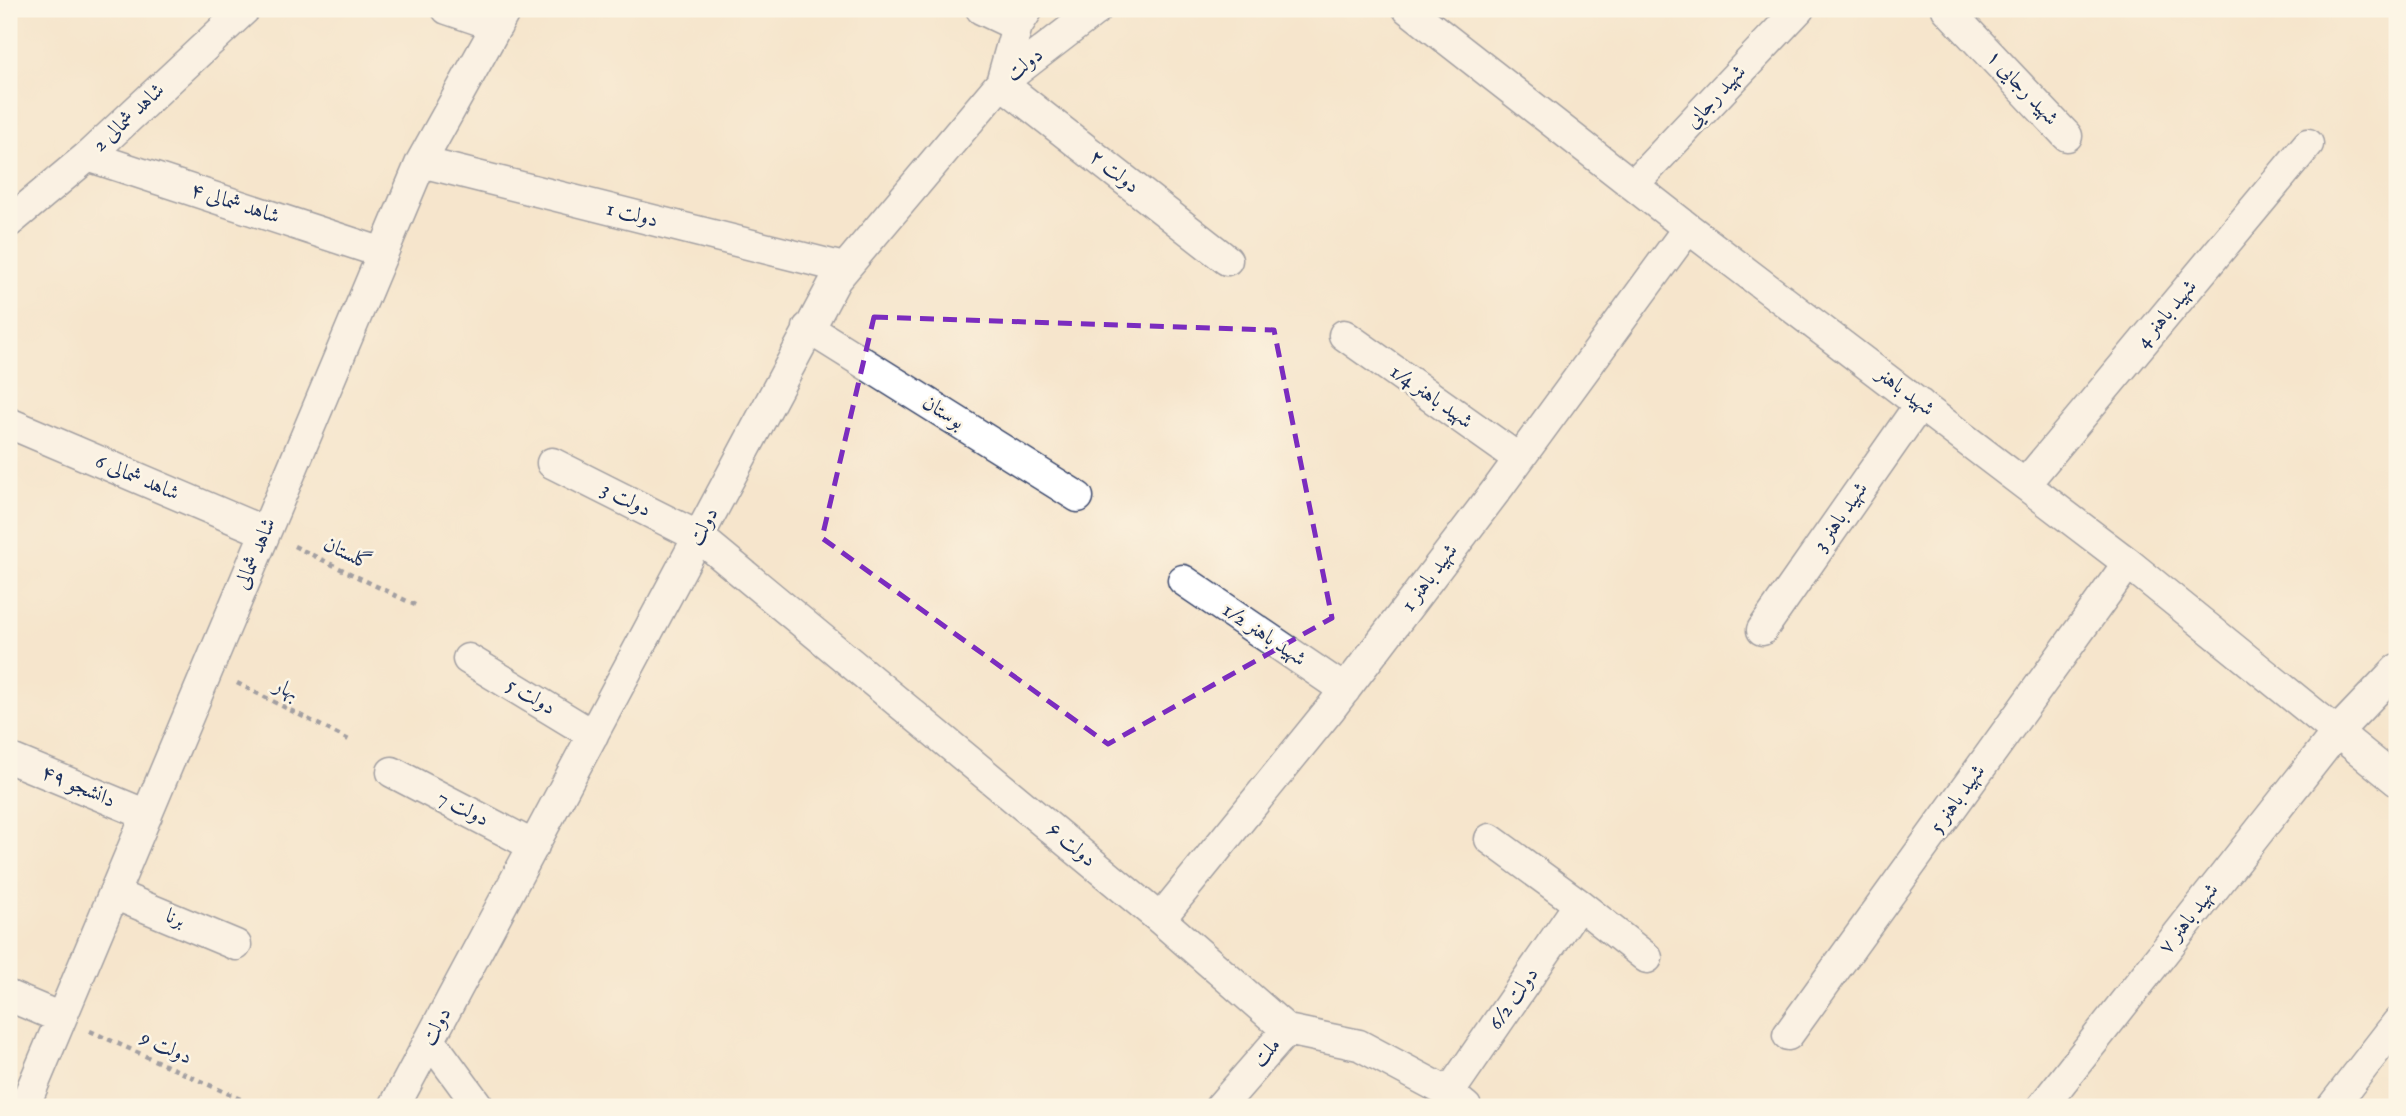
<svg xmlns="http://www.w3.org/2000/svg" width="2406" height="1116" font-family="'IM FELL English',Amiri,serif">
	<rect width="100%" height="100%" fill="#fcf5e5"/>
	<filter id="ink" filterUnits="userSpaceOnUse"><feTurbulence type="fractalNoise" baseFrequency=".0143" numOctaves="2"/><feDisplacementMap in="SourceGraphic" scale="14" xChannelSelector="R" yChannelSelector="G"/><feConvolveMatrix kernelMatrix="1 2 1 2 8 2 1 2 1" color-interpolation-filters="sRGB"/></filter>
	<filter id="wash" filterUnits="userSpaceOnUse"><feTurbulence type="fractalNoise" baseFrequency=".00686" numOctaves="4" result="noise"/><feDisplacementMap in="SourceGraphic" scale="28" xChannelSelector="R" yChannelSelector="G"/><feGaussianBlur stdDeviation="1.57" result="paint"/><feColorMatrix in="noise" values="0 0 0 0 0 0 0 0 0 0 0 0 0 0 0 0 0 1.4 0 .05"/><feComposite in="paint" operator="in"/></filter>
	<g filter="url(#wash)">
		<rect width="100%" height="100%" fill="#f6e5cc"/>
	</g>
	<g filter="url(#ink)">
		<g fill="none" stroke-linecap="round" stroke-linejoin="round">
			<g stroke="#3c4a6e" stroke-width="33">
				<path id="street" d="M 447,9 L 497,26
					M 981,9 L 1017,26
					M 1028,9 L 1017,26 L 1001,83 L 1227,260
					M 1408,9 L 1688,228 L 2128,563 L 2397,781
					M 1947,9 L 2067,136
					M 88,156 L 383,253
					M 421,162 L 844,268
					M 1633,185 L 1799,9
					M 9,222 L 88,156 L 245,9
					M 808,328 L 1078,497
					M 1344,335 L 1519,459
					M 9,423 L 265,532
					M 552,463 L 699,537 L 1160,919 L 1287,1030 L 1359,1045 L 1449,1093 L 1466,1107
					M 2025,484 L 2308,144
					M 1183,580 L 1345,690
					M 1762,630 L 1920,404
					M 468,659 L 593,735
					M 9,758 L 147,815
					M 392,772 L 534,846
					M 1490,839 L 1579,904
					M 114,894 L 236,945
					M 1160,919 L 1331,708 L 1498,488 L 1688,228
					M 9,996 L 61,1018
					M 1788,1035 L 2128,563
					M 430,1040 L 479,1107
					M 1449,1093 L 1579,904 L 1647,958
					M 24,1107 L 421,162 L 506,9
					M 394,1107 L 836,279 L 1001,83 L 1097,9
					M 1220,1107 L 1287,1030
					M 2042,1107 L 2337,732 L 2397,669
					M 2332,1107 L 2397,1023"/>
			</g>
			<path stroke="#3c4a6e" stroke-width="4.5" stroke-dasharray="5 5" stroke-linecap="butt" d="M 294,546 L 415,605
				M 237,683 L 349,740
				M 90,1031 L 258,1107"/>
			<use href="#street" stroke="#fff" stroke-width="30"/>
		</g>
	</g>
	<path d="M0 0H2406V1116H0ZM 874,317 L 1274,330 L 1332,618 L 1108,744 L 822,538 Z" fill="#f6e5cc" fill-opacity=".55" fill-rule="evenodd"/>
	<path fill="none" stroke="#7b2cbf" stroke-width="5" stroke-dasharray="14 9" stroke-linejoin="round" d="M 874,317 L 1274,330 L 1332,618 L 1108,744 L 822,538 Z"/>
	<g text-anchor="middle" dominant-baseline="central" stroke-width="5" stroke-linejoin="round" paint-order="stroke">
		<g font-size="21" fill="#1b2f5e" stroke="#fcf5e5">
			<text transform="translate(1025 65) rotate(-38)">دولت</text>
			<text transform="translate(2022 88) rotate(47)">شهید رجایی ۱</text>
			<text transform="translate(1716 97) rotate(-47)">شهید رجایی</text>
			<text transform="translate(129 118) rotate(-43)">شاهد شمالی 2</text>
			<text transform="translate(1114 172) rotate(38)">دولت ۲</text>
			<text transform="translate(235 204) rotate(18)">شاهد شمالی ۴</text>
			<text transform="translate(632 215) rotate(14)">دولت 1</text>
			<text transform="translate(2167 314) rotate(-50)">شهید باهنر 4</text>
			<text transform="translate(1905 392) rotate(37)">شهید باهنر</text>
			<text transform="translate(1431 397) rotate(35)">شهید باهنر 1/4</text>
			<text transform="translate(943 413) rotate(32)">بوستان</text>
			<text transform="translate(137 478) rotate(23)">شاهد شمالی 6</text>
			<text transform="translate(626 500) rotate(27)">دولت 3</text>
			<text transform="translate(1841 517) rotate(-55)">شهید باهنر 3</text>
			<text transform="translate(704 527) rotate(-62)">دولت</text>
			<text transform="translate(256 554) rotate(-67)">شاهد شمالی</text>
			<text transform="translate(347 554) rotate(26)">گلستان</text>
			<text transform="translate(1430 578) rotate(-53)">شهید باهنر 1</text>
			<text transform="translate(1264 635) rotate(34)">شهید باهنر 1/2</text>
			<text transform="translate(286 690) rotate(27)">بهار</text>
			<text transform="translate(531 697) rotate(31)">دولت 5</text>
			<text transform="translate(78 787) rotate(23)">دانشجو ۴۹</text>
			<text transform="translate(1958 799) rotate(-54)">شهید باهنر 5</text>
			<text transform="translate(463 809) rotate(27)">دولت 7</text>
			<text transform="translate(1071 845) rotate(40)">دولت ۶</text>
			<text transform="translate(175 919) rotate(23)">برنا</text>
			<text transform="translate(2189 919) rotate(-52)">شهید باهنر ۷</text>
			<text transform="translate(1514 999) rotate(-55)">دولت 6/2</text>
			<text transform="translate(437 1027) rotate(-62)">دولت</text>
			<text transform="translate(166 1048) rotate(24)">دولت 9</text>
			<text transform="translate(1267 1053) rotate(-49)">ملت</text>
		</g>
	</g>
	<rect width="2406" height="1116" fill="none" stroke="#fcf5e5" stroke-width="35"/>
</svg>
